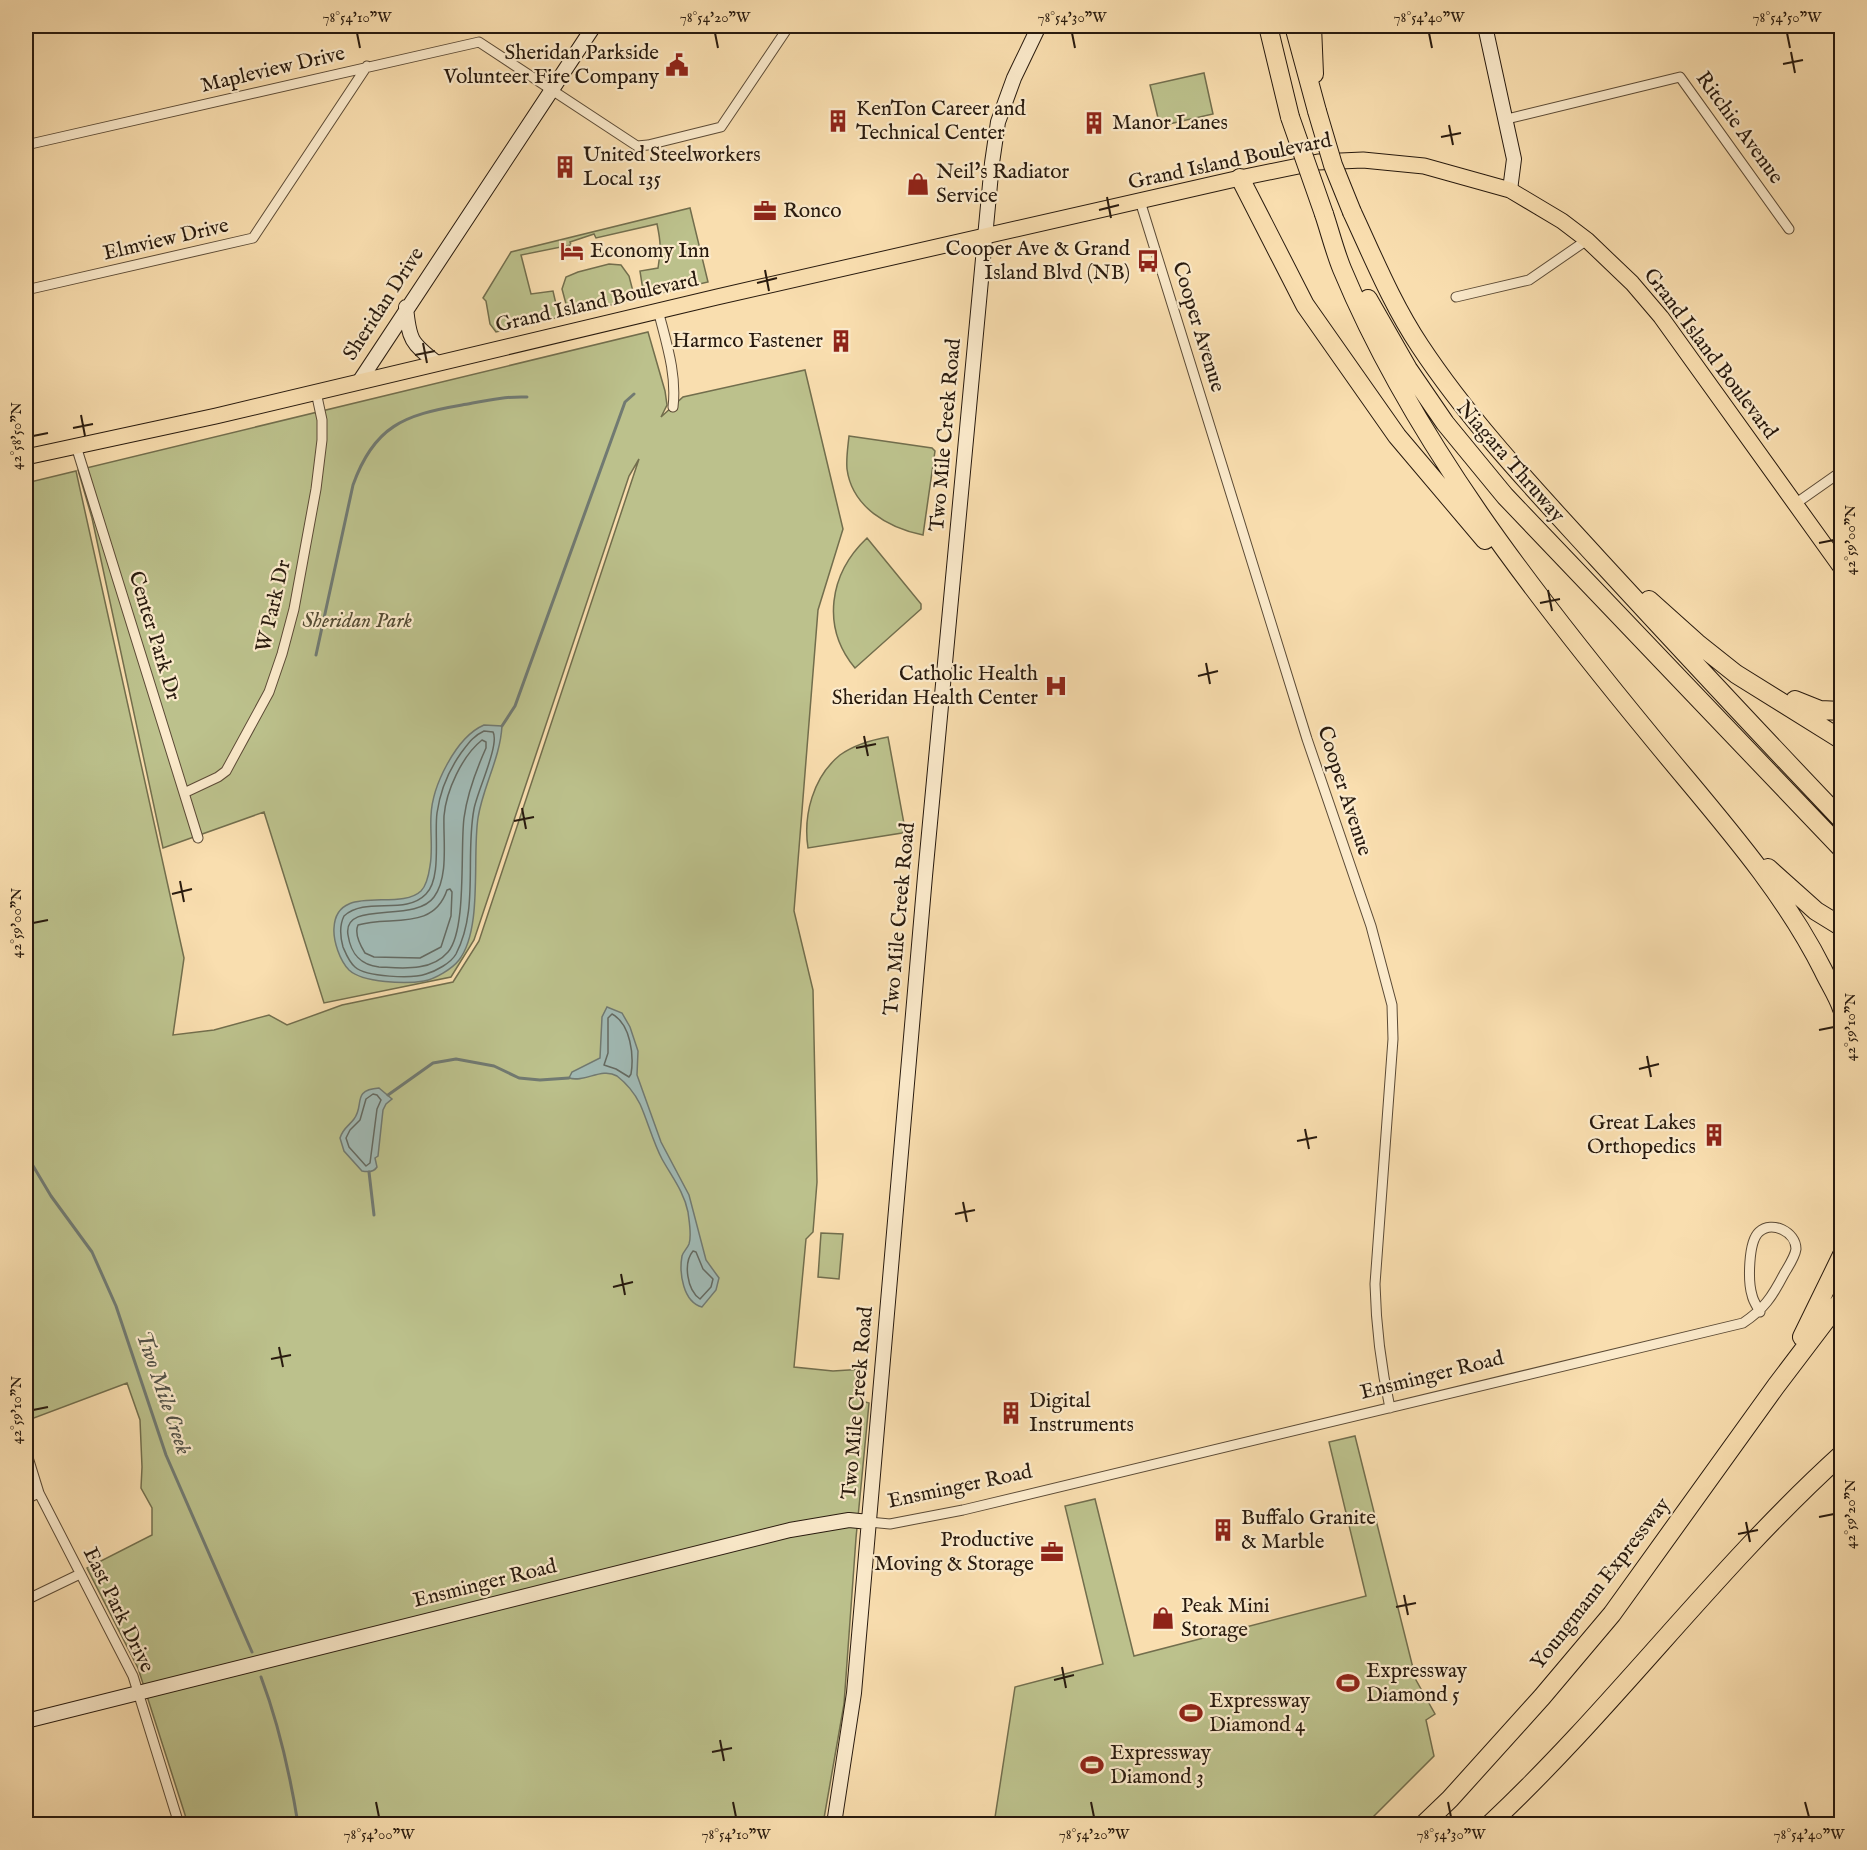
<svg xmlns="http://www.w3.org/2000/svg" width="1867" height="1850" font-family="'IM FELL English',serif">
	<rect width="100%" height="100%" fill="#f9deaf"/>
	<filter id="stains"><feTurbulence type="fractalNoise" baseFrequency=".00333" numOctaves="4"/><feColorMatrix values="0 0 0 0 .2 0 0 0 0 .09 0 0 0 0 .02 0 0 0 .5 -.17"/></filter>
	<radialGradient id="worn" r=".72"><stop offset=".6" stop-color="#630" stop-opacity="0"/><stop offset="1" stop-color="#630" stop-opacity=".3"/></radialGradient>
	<path fill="#bcc18c" stroke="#726e4d" stroke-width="1.5" d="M 1204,73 L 1213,114 L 1160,126 L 1150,85 Z
		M 690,208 L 708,282 L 644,297 L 640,271 L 658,268 C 661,249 661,243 657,224 L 596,238 L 594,234 L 570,242 L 571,245 L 521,255 L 531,294 L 553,291 L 559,317 L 496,332 L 490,324 L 486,301 L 483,298 L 511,252 Z
		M 609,264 L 621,265 L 629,276 L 635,299 L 569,315 L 562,289 L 566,277 L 578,272 Z
		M 648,332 L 665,391 L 667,405 L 661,417 L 683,397 L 805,370 L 843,529 L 818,610 L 794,911 L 813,990 L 817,1182 L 813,1232 L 806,1239 L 794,1367 L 833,1371 L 864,1369 L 862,1401 L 869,1403 L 856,1538 L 844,1704 L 823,1824 L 188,1824 L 138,1668 L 87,1568 L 152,1535 L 152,1508 L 141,1488 L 142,1467 L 140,1420 L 127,1383 L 26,1421 L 26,483 L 76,471 L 184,958 L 173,1035 L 214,1030 L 269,1015 L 287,1025 L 342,1005 L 453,982 L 479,941 L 639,459 L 629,476 L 474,940 L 451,977 L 324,1003 L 264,812 L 163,848 L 92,518 L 78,470 Z
		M 849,436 L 932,448 L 935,451 L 923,535 C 888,528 852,507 847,469 C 846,458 848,446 849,436 Z
		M 867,538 L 921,604 L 921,609 L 855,668 C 821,627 829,574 867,538 Z
		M 888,737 L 905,829 L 902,833 L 808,848 C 803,815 813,777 840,755 C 854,745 871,740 888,737 Z
		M 821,1233 L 843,1234 L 839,1279 L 818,1277 Z
		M 1355,1436 L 1416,1680 L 1435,1714 L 1426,1720 L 1434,1756 L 1366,1824 L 994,1824 L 1015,1687 L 1103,1664 L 1065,1506 L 1095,1499 L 1134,1656 L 1366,1596 L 1329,1442 Z"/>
	<path fill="#a1bab5" stroke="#717a72" stroke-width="1.5" d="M 484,725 L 502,726 C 500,759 483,786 478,818 C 472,856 483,929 459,960 C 452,969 435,979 424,981 C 406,984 363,983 349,970 C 340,961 333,941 334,928 C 336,882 399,912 421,891 C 426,886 429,873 430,866 C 433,850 430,832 431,816 C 432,786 456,737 484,725 Z
		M 607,1007 L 622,1013 L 630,1027 L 638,1051 L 637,1075 L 642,1089 L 661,1142 L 689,1195 L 706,1260 L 719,1278 L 716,1290 L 702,1307 C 683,1302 679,1273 682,1256 C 683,1252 687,1249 689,1244 C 692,1235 689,1221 688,1212 C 684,1192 672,1177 662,1159 C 653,1142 648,1122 640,1104 C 635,1094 626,1083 617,1076 C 602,1067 584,1083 569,1078 L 572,1072 L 600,1058 L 602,1017 Z
		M 379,1088 L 392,1099 L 386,1104 L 383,1110 L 378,1156 L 375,1158 L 377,1167 C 374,1172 367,1172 362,1171 L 344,1151 L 340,1138 C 343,1128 349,1126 354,1119 C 365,1105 351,1090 379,1088 Z"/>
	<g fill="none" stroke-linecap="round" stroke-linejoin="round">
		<path stroke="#646a62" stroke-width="1.5" d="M 484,731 L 493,732 C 500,744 477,792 474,809 C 465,856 479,910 456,954 C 451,963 436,971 426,974 C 412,979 366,977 355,967 C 349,962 346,954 343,947 C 340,936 339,926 344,916 C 366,896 405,916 426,894 C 442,878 434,834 437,813 C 440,792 449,770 461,753 C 468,744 473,736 484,731 Z
			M 482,740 L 486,742 L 486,748 C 477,768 467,796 464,818 C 460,849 467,930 448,952 C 431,972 402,968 379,967 C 360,965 351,954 348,935 C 342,899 415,924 434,897 C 449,877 443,840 444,816 C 446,791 462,756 482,740 Z
			M 450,889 L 452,892 L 451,916 L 441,947 L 420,958 L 374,957 L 365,953 C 360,945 354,934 358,925 C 389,915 433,932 447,890 Z
			M 612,1014 C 631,1024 634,1056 631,1074 L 629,1077 L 616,1069 L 604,1065 L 608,1053 L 608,1018 Z
			M 373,1094 L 377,1095 L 381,1100 L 377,1109 L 370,1163 L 366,1166 L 349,1147 L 346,1138 L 350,1130 L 360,1120 L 366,1099 Z
			M 693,1251 L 696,1252 L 703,1269 L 713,1279 L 711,1287 L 700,1299 C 687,1290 683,1263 693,1251 Z"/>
		<path stroke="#717a72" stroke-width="3" d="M 316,655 L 353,485 C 374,426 404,415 462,405 C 484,401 505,396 527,397
			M 502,726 L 515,706 L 625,402 L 634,394
			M 388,1095 L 433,1063 L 456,1059 L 494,1066 L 519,1078 L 540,1080 L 569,1078
			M 26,1154 L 51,1196 L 92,1252 L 116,1306 L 166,1455 L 252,1652
			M 369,1172 L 374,1215
			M 261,1677 C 279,1725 290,1774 298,1824"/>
		<g stroke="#5c4b36" stroke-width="11">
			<path id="street" d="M 1507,119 L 1680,77 L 1789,229
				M 26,145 L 479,42 L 637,146 L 648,145 L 721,127 L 789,26
				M 1140,201 L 1307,739 L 1371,926 L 1392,1005 L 1393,1039 L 1375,1284 C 1376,1326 1381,1367 1390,1408
				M 26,290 L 253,238 L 367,66
				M 1456,297 L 1529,280 L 1587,240
				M 658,310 C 666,342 677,374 673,407
				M 76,446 L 198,838
				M 1795,504 L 1842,471
				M 184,793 L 218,777 L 226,771 L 269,692 L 282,654 L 294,609 L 316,489 L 322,440 L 322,420 L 316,392
				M 26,1451 L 39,1493 L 133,1676 L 179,1824
				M 26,1499 L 39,1493
				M 869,1522 L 890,1524 L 963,1510 L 1743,1323 C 1764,1309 1772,1297 1784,1274 C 1788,1267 1795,1257 1796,1249 C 1796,1232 1772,1220 1759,1232 C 1748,1242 1748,1282 1752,1295 C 1753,1301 1757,1306 1760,1312
				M 26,1600 L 80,1574
				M 1834,1824 L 1842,1818"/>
		</g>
		<g stroke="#281a0e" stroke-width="16">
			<path id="secondary" d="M 1485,26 L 1514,159 L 1510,190
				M 406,307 C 409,340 411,343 437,363
				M 359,382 L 594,26
				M 26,1721 L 790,1530 L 849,1520 L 869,1522
				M 834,1824 L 854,1693 L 925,876 L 992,163 L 998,122 L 1014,78 L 1039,26"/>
		</g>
		<g stroke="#281a0e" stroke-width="17">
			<path id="primary" d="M 26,457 L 216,416 L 717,297 L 1240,178 L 1318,162 L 1363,160 L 1424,166 L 1510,190 L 1562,221 L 1587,240 L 1632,283 L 1661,317 L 1842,569"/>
		</g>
		<g stroke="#281a0e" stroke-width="20">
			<path id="highway" d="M 1268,26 L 1290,117
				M 1294,26 L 1317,111
				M 1312,26 L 1314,74
				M 1240,178 L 1305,305 L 1397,436 L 1485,540
				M 1352,212 C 1373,257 1392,304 1420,346 C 1471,423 1535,490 1597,558 C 1678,646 1759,733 1842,820
				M 1324,214 C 1330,232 1335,252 1342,269 C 1413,440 1534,594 1650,735 C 1711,810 1780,884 1823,970 C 1829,983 1838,996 1842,1009
				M 1368,299 L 1408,369 L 1445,423 L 1505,496 L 1842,849
				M 1649,600 L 1697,643 L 1736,674 L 1842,740
				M 1795,700 L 1820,710 L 1842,711
				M 1768,868 L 1816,911 L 1842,927
				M 1802,1337 L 1842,1255
				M 1424,1824 L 1450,1799 L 1542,1697 L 1612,1614 L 1776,1386 L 1842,1299
				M 1490,1824 C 1614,1708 1715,1569 1842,1454"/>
		</g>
		<use href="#street" stroke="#fbeacb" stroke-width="9"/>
		<use href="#secondary" stroke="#fbeacb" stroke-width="14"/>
		<use href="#primary" stroke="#f9deaf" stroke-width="15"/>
		<use href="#highway" stroke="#f9deaf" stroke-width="18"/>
		<g stroke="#281a0e" stroke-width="20" stroke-linecap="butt">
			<path id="highway-bridge" d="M 1317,111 L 1333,165 L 1352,212
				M 1290,117 L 1324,214"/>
		</g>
		<use href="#highway-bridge" stroke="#f9deaf" stroke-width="18"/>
	</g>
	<path fill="none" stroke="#281a0e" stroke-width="2" d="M 357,33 L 360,48M 715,33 L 718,48M 1072,33 L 1075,48M 1429,33 L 1432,48M 1787,33 L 1790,48M 1791,52 L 1795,73M 1783,64 L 1803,60M 1449,125 L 1453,145M 1441,137 L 1461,133M 1107,197 L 1111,218M 1099,210 L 1119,205M 765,270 L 769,291M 757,283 L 777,278M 423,343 L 427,363M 415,355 L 435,351M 81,415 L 85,436M 73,428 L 93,424M 33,436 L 48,433M 1819,543 L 1834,540M 1548,590 L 1552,611M 1540,603 L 1560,599M 1206,663 L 1210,684M 1198,676 L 1218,671M 864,736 L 868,756M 856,748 L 876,744M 522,808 L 526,829M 514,821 L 534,817M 180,881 L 184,902M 172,894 L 192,889M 33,923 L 48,920M 1819,1030 L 1834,1027M 1647,1056 L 1651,1077M 1639,1069 L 1659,1064M 1305,1129 L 1309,1149M 1297,1141 L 1317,1137M 963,1202 L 967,1222M 955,1214 L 975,1210M 621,1274 L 625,1295M 613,1287 L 633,1282M 279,1347 L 283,1367M 271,1359 L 291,1355M 33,1410 L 48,1407M 1819,1517 L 1834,1514M 1746,1522 L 1750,1542M 1738,1534 L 1758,1530M 1404,1595 L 1408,1615M 1396,1607 L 1416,1603M 1062,1667 L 1066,1688M 1054,1680 L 1074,1675M 720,1740 L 724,1761M 712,1752 L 732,1748M 376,1802 L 379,1817M 733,1802 L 736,1817M 1091,1802 L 1094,1817M 1448,1802 L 1451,1817M 1805,1802 L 1809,1817"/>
	<defs>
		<g id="civic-bare" transform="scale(1.8)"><path d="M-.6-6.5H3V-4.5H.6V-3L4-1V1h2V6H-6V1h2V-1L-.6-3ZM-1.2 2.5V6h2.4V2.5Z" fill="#8f2418" stroke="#fbeacb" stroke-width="2.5" paint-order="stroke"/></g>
		<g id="building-bare" transform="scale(1.8)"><path d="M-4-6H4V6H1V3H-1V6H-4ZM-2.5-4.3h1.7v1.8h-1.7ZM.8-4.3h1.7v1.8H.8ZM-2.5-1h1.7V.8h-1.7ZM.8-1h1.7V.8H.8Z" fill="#8f2418" stroke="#fbeacb" stroke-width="2.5" paint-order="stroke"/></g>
		<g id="shop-bare" transform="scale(1.8)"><path d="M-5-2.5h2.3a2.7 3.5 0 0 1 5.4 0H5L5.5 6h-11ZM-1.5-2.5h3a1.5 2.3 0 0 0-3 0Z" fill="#8f2418" stroke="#fbeacb" stroke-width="2.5" paint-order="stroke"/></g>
		<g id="office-bare" transform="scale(1.8)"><path d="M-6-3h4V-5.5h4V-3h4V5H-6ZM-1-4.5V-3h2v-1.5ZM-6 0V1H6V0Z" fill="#8f2418" stroke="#fbeacb" stroke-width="2.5" paint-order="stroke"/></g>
		<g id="hotel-bare" transform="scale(1.8)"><path d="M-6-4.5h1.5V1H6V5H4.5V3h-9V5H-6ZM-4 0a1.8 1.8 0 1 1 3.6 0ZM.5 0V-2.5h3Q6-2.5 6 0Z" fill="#8f2418" stroke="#fbeacb" stroke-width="2.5" paint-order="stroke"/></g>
		<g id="bus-bare" transform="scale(1.8)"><path d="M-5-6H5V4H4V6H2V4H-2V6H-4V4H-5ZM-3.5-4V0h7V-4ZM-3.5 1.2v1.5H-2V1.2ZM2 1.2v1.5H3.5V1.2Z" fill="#8f2418" stroke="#fbeacb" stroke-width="2.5" paint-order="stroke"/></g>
		<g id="hospital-bare" transform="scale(1.8)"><path d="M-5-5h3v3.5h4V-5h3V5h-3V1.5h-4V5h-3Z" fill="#8f2418" stroke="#fbeacb" stroke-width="2.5" paint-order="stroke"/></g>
		<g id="stadium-bare" transform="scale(1.8)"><path d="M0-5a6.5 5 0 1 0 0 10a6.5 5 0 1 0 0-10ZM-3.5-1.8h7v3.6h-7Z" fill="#8f2418" stroke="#fbeacb" stroke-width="2.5" paint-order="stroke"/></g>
	</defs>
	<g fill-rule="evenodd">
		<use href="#civic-bare" x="677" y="65"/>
		<use href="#building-bare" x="838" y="121"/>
		<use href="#building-bare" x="1094" y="123"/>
		<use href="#building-bare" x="565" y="167"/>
		<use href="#shop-bare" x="918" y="184"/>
		<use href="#office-bare" x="765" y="211"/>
		<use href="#hotel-bare" x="572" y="251"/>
		<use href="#bus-bare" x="1148" y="261"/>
		<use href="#building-bare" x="841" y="341"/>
		<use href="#hospital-bare" x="1056" y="686"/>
		<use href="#building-bare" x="1714" y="1135"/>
		<use href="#building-bare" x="1011" y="1413"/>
		<use href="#building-bare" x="1223" y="1530"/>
		<use href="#office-bare" x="1052" y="1552"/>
		<use href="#shop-bare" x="1163" y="1618"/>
		<use href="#stadium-bare" x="1348" y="1683"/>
		<use href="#stadium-bare" x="1191" y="1713"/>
		<use href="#stadium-bare" x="1092" y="1765"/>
	</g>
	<g text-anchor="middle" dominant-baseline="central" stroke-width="4.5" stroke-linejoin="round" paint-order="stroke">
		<g font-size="21" fill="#281a0e" stroke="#fbeacb" text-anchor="start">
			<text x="659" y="53" text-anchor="end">Sheridan Parkside<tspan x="659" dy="24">Volunteer Fire Company</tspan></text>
			<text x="856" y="109">KenTon Career and<tspan x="856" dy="24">Technical Center</tspan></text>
			<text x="1112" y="123">Manor Lanes</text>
			<text x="583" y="155">United Steelworkers<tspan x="583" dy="24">Local 135</tspan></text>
			<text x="936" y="172">Neil's Radiator<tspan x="936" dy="24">Service</tspan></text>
			<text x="783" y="211">Ronco</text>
			<text x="1130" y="249" text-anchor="end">Cooper Ave &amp; Grand<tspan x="1130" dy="24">Island Blvd (NB)</tspan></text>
			<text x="590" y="251">Economy Inn</text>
			<text x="823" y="341" text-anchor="end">Harmco Fastener</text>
			<text x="1038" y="674" text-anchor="end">Catholic Health<tspan x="1038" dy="24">Sheridan Health Center</tspan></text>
			<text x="1696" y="1123" text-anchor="end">Great Lakes<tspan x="1696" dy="24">Orthopedics</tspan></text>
			<text x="1029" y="1401">Digital<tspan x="1029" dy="24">Instruments</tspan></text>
			<text x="1241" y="1518">Buffalo Granite<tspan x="1241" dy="24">&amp; Marble</tspan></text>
			<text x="1034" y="1540" text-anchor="end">Productive<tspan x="1034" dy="24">Moving &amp; Storage</tspan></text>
			<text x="1181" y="1606">Peak Mini<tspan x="1181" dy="24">Storage</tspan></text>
			<text x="1366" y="1671">Expressway<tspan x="1366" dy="24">Diamond 5</tspan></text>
			<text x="1209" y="1701">Expressway<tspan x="1209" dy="24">Diamond 4</tspan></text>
			<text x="1110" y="1753">Expressway<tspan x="1110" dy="24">Diamond 3</tspan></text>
		</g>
		<g font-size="21" fill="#281a0e" stroke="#fbeacb">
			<text transform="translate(273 70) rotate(-13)">Mapleview Drive</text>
			<text transform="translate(1739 128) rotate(54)">Ritchie Avenue</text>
			<text transform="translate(1230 162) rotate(-12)">Grand Island Boulevard</text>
			<text transform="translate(166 240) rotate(-13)">Elmview Drive</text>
			<text transform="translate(597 303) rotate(-13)">Grand Island Boulevard</text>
			<text transform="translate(384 304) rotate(-57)">Sheridan Drive</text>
			<text transform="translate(1198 327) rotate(73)">Cooper Avenue</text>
			<text transform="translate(1710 354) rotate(53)">Grand Island Boulevard</text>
			<text transform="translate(946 435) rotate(-85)">Two Mile Creek Road</text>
			<text transform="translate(1510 462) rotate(49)">Niagara Thruway</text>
			<text transform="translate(274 606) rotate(-77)">W Park Dr</text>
			<text transform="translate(154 636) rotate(73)">Center Park Dr</text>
			<text transform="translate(1344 791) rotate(72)">Cooper Avenue</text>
			<text transform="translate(900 919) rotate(-85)">Two Mile Creek Road</text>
			<text transform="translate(1432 1376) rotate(-14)">Ensminger Road</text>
			<text transform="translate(858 1403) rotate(-85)">Two Mile Creek Road</text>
			<text transform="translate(960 1487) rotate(-12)">Ensminger Road</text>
			<text transform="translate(485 1584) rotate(-14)">Ensminger Road</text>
			<text transform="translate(1601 1584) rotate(-52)">Youngmann Expressway</text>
			<text transform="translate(118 1610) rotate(64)">East Park Drive</text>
		</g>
		<g font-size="21" font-style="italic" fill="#544c34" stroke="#fbeacb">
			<text x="357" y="621">Sheridan Park</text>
		</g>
		<g font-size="22" font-style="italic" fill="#525248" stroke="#fbeacb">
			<text transform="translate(163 1393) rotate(71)">Two Mile Creek</text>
		</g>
	</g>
	<rect width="1867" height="1850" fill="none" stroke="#f9deaf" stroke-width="66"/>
	<rect x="33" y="33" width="1801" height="1784" fill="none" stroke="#281a0e" stroke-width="2"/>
	<g font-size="15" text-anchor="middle" fill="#281a0e">
		<text x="357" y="22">78°54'10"W</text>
		<text x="715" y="22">78°54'20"W</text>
		<text x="1072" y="22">78°54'30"W</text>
		<text x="1429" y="22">78°54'40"W</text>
		<text x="1787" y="22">78°54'50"W</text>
		<text transform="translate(16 436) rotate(-90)" y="5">42°58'50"N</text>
		<text transform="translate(1850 540) rotate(-90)" y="5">42°59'00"N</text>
		<text transform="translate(16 923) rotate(-90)" y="5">42°59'00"N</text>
		<text transform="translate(1850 1027) rotate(-90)" y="5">42°59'10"N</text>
		<text transform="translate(16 1410) rotate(-90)" y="5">42°59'10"N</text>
		<text transform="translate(1850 1514) rotate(-90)" y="5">42°59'20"N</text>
		<text x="379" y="1839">78°54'00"W</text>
		<text x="736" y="1839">78°54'10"W</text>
		<text x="1094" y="1839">78°54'20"W</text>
		<text x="1451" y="1839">78°54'30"W</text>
		<text x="1809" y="1839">78°54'40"W</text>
	</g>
	<rect width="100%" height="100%" filter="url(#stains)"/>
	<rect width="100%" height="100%" fill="url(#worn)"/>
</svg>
